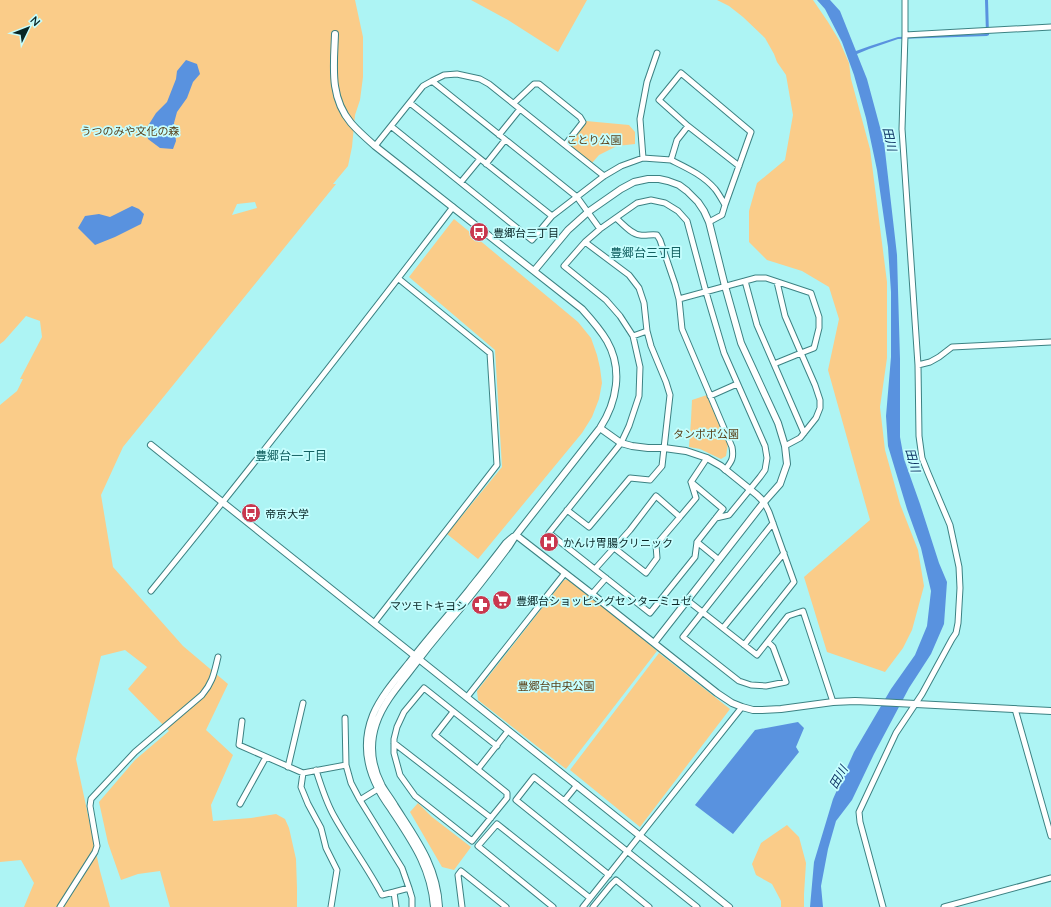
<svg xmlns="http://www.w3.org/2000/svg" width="1051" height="907" font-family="Lato,'Noto Sans JP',sans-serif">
	<rect width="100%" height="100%" fill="#adf4f4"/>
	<path fill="#facc89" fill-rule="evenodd" d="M 0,0 L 355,0 L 363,37 L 363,77 L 360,100 L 355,115 L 352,147 L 348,166 L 333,184 L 336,184 L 123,447 L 101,495 L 113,567 L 183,646 L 228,684 L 206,730 L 233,755 L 211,805 L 213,821 L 251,818 L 276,814 L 285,819 L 289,828 L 296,859 L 297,888 L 297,907 L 170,907 L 160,871 L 138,874 L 121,880 L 108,843 L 99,802 L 135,760 L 169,731 L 128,689 L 147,667 L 125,650 L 101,656 L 76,759 L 100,871 L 110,907 L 24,907 L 34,883 L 21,860 L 0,862 L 0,405 L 17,391 L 23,379 L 20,379 L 42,337 L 40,321 L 26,316 L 4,341 L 0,344 ZM 255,202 L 257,208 L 232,215 L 237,204 Z
		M 471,0 L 587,0 L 558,52 L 508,20 Z
		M 717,0 L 813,0 L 828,22 L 839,40 L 849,63 L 851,79 L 870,149 L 887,282 L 887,358 L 880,407 L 885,450 L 900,504 L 918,550 L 924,586 L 912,630 L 903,648 L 885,672 L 827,652 L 804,577 L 870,520 L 828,370 L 839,319 L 829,287 L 802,271 L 767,260 L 749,242 L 749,211 L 757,183 L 785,160 L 793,115 L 786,75 L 777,62 L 774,54 L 765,38 L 743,17 L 729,6 Z
		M 586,121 L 629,125 L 635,132 L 635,144 L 617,146 L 599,155 L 592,163 L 567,144 Z
		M 454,219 L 578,322 L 591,338 L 597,355 L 600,368 L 602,383 L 599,399 L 592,417 L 582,433 L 478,559 L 447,534 L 502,467 L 495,350 L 409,277 Z
		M 707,395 L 728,444 L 726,456 L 721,459 L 700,449 L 689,447 L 691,420 L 692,400 Z
		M 571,579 L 657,651 L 566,769 L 478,700 L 477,691 L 564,580 Z
		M 659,653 L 730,709 L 640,827 L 570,770 Z
		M 418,803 L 432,817 L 471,847 L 454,870 L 442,867 L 410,812 Z
		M 787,825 L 799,837 L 806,863 L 804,894 L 804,907 L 781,907 L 781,901 L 772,884 L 756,875 L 752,864 L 761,843 Z"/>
	<path fill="#5992df" d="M 817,0 L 830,0 L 840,11 L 856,51 L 870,46 L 898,37 L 986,34 L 985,0 L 988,0 L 989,35 L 987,36 L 898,39 L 869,49 L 857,54 L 867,79 L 884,142 L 897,255 L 900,359 L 900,437 L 904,459 L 920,504 L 939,563 L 947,582 L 944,624 L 931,654 L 909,688 L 874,754 L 852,800 L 836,821 L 828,849 L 821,886 L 823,907 L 810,907 L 814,862 L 833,799 L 854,752 L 891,689 L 915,655 L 927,626 L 931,591 L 921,548 L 907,509 L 888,446 L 886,416 L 891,357 L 891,292 L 888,247 L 877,170 L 866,118 L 854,75 L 842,42 L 825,9 Z
		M 186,60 L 197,64 L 200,74 L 193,82 L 187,98 L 177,112 L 174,123 L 176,141 L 173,149 L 160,148 L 148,139 L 146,129 L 156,113 L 167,102 L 176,79 L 177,71 Z
		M 132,206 L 139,209 L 144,214 L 141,224 L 115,237 L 95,245 L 78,228 L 85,216 L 99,214 L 110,217 Z
		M 798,722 L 804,728 L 796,747 L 799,752 L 733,834 L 695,805 L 755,730 Z"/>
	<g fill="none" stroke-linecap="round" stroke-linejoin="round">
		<g stroke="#3c8283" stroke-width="7">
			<path id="minor" d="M 905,35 L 1051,27
				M 432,81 L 577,197 L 600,229
				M 410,103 L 552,216
				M 514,103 L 534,84 L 539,84 L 580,117 L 583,122 L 565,145 L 604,176
				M 688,126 L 659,100 L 681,73 L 751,132 L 725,205
				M 392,127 L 532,240 L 552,216 L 604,176 L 621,166 L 643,158 L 671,160
				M 499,135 L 520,109
				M 375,146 L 423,86 L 432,81 L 444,75 L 457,74 L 480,79 L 489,84 L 565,145
				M 643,158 L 640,119 L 647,82 L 657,53
				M 486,164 L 505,140
				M 461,182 L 480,159
				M 616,218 C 623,224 631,234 640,235 C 646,236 651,234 657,235 L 660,240 L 675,284 L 679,299 L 682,329 L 732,447 C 734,458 732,461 725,470
				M 709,222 L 722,215 L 725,205 C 722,200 719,194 715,189 C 703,175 687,168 671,160 L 677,140 L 688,126 L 739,166
				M 745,281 L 757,325 L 804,433
				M 679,299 L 756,278 L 766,278 L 811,293 L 819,317 L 819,328 L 814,348 L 801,353 L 815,385 L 820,400 L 820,408 L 816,418 L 800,438 L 785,446
				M 633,336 L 647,331
				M 774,364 L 801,353 L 785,316 L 777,282
				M 918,365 L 930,362 L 939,357 L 952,347 L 1051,342
				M 710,396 L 737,384
				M 691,482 L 723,509 L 697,542 L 695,557 L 650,613 L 549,533 L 621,443 L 629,426 L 639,396 L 640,367 L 633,336 L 620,316 L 606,300 L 564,266 L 585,242 L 600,229 L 637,203 L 651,200 L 665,203 L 678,211 L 687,221 L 706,292 L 724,353 L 765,446 L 767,458 L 765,470 L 760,477 L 729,515 L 716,518
				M 567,510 L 589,527 L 630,478 L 650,480 L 662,466 L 670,395 L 666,382 L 651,346 L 647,331 L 644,303 L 639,288 L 629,275 L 585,242
				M 697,542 L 719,560
				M 613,547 L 646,573 L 657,558 L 656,545 L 680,517
				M 595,569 L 630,530 L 656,496 L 680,517 L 696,498 L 691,482 L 707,458
				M 151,591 C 254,465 354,336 453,207
				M 592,594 L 606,578
				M 687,600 L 757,655 L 788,616 L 803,611 L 833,702
				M 374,623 L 497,465 L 490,353 L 399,279
				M 723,628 L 784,553
				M 768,642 L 773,647 L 786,682 L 766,686 L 751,685 L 739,681 L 683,637 L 773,523
				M 744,645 L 794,582 L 769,512 L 764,502
				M 467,697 L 565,573
				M 1015,709 L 1051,836
				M 453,712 L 435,735 L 507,793 L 507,798 L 472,841 L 415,796 L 400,775 L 394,753 L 394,739 L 397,727 L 404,712 L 424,688 L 497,746
				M 345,718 L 346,765
				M 242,721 L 239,745 L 303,773
				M 394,743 L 491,818
				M 288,767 L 303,703
				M 478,769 L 508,731
				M 316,770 C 321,786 326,802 334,816 C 349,843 368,868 382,895 L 394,892
				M 360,800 L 381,787
				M 564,801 L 577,785
				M 240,804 L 266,757
				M 609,875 L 516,800 L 534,777 L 697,907
				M 60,907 L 95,852 L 97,846 L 90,806 L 91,799 L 135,752 L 202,695 C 213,682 214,673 218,657
				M 331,907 L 337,870 L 326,848 L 321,828 L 308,804 L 301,787 L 303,773 L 346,765 L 351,783 L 360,800 L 402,868 L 409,888 L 412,898 L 412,907
				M 396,907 L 394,892 L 409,888
				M 462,907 L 458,875 L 461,871 L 506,907
				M 553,907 L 478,846 L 497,824 L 590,898
				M 583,907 L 742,707
				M 593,907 L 611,885 L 616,880 L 649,907
				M 883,907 L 860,822 L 859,812 L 896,733 L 922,694 L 952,639 L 956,633 L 958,623 L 960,588 L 959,567 L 950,525 L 928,473 L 922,458 L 919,436 L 918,365 L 902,129 L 905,35 L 905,0
				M 944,907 L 1051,878"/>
		</g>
		<g stroke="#3c8283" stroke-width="8">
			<path id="tertiary" d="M 335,34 C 334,65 329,97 351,123 C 358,131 367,139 375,146 L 582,309 C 591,319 600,329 607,341 C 623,369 617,402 600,428 L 516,535 L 509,546 C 491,570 473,594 453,617 C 437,636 421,656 406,676 C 394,691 382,706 376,724 C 369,745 372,767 382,786 C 386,793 391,799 395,806 C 416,839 437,866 439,907
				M 534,271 L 568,230 L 588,212 L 621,189 L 634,182 L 648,179 L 659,179 L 668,181 L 679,185 L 687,191 L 698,202 L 704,211 L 709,222 L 725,286 L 741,343 L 778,423 L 785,446 L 787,464 L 780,484 L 764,502 L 654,643
				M 600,428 L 621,443 L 632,446 L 648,448 L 664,448 L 686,451 L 707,458 L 721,466 L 757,495 L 764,502
				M 151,445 L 729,907
				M 516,535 L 592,594 L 717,693 L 732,703 L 742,707 L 753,710 L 762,710 L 781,709 L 833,702 L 855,701 L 877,702 L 1051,711
				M 434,907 C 431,867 412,841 391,809 C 386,802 381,795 378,788 C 366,765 363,740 373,715 C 381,696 396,679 409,663 C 428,638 449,615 469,590 C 481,575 494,559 506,543 L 513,537"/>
		</g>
		<use href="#minor" stroke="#fff" stroke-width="5"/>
		<use href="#tertiary" stroke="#fff" stroke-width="6"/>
	</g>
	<defs>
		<g id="bus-disc" transform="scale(1)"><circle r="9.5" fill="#c9384f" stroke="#c6fefe"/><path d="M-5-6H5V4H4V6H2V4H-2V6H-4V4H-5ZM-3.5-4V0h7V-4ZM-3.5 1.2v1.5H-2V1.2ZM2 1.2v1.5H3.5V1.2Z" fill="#fff"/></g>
		<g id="hospital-disc" transform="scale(1)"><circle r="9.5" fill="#c9384f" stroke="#c6fefe"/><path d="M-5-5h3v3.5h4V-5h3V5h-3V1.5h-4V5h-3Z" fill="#fff"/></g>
		<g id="supermarket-disc" transform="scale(1)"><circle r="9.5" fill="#c9384f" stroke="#c6fefe"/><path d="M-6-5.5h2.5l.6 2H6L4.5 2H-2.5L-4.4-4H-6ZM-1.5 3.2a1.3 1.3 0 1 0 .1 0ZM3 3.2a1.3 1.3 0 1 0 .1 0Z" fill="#fff"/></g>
		<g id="pharmacy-disc" transform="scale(1)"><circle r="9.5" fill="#c9384f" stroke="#c6fefe"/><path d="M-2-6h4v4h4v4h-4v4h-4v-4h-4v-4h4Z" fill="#fff"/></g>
	</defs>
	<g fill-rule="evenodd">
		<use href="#bus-disc" x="479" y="232"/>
		<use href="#bus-disc" x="251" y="513"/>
		<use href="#hospital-disc" x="549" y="542"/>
		<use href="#supermarket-disc" x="502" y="600"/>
		<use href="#pharmacy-disc" x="481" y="605"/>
	</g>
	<g text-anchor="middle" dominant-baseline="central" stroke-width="3.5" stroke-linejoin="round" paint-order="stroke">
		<g font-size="11" fill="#5b431c" stroke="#c6fefe">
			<text x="130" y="130">うつのみや文化の森</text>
			<text x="594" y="139">ことり公園</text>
			<text x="706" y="433">タンポポ公園</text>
			<text x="556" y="685">豊郷台中央公園</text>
		</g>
		<g font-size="11" fill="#082626" stroke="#c6fefe" text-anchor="start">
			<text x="493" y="232">豊郷台三丁目</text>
			<text x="265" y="513">帝京大学</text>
			<text x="563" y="542">かんけ胃腸クリニック</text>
			<text x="516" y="600">豊郷台ショッピングセンターミュゼ</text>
			<text x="467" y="605" text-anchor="end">マツモトキヨシ</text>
		</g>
		<g font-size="12" font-style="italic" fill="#072e5f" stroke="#c6fefe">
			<text transform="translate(890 139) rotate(77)">田川</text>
			<text transform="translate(913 460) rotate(75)">田川</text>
			<text transform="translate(838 777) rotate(-60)">田川</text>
		</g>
		<g font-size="12" fill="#126061" stroke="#c6fefe">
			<text x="646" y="252">豊郷台三丁目</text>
			<text x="291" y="455">豊郷台一丁目</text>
		</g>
	</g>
	<g transform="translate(28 28) rotate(47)" stroke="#c6fefe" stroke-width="3" paint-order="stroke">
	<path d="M0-3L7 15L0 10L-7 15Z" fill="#082626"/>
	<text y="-6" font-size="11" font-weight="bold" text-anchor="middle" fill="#082626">N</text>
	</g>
</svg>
